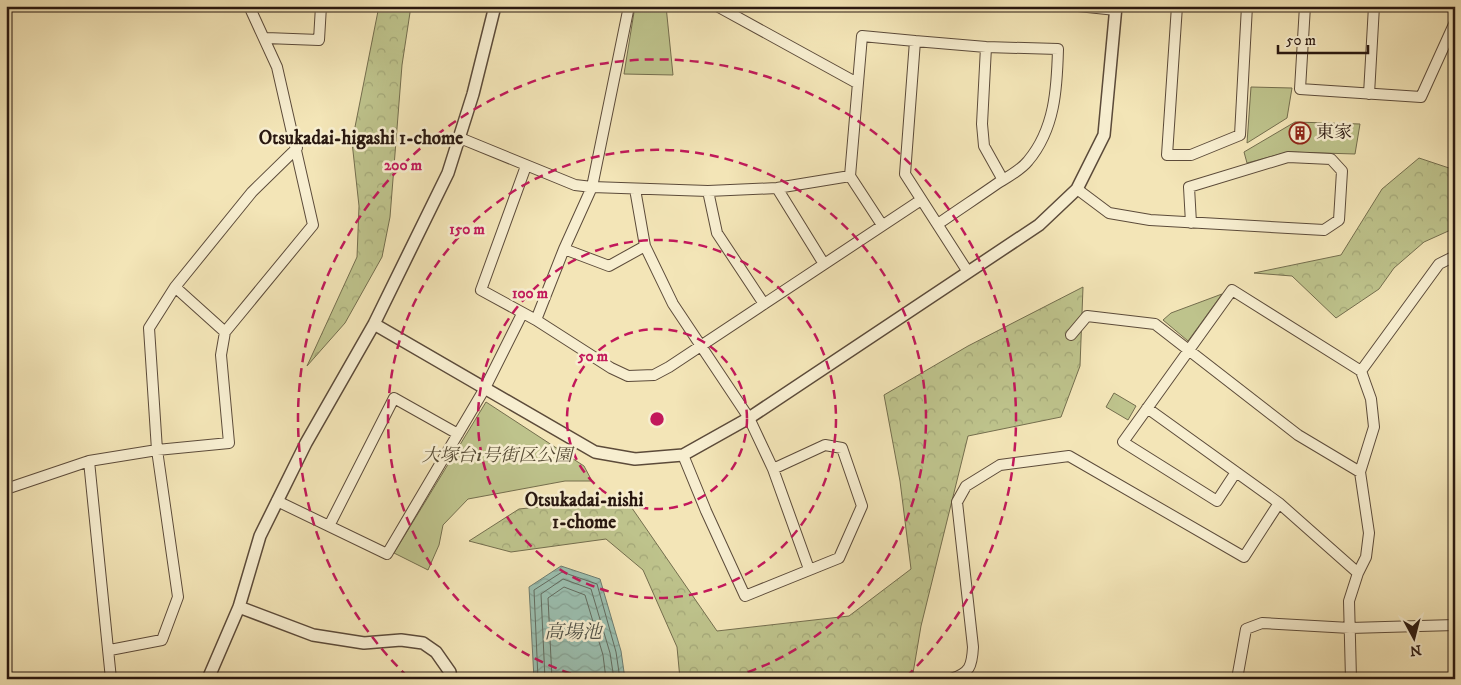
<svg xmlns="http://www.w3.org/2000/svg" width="1461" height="685" font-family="'IM FELL DW Pica','Noto Serif JP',serif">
	<defs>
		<pattern id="forest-crowns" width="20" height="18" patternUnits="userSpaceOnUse" patternTransform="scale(1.25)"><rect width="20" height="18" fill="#bec38c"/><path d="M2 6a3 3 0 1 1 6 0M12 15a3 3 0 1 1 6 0" fill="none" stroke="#a3a778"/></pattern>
		<pattern id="water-waves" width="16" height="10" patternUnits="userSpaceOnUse" patternTransform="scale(1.25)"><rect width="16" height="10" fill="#9bbfb0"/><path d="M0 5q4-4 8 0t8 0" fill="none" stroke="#86a396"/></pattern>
	</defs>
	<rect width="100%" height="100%" fill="#f3e5b7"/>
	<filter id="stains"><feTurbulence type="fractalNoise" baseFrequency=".004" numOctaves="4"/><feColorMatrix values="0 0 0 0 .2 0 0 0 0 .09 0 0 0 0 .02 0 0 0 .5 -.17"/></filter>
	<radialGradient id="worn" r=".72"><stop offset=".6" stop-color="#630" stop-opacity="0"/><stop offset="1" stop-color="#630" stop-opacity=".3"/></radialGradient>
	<path fill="url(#forest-crowns)" stroke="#746e4e" d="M 379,6 L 411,6 L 402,65 L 390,217 L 382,257 L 345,323 L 307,366 L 357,257 L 359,206 L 352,142 Z
		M 1419,158 L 1455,170 L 1455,228 L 1424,242 L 1394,268 L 1379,289 L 1336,318 L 1292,276 L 1254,273 L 1341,255 L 1382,189 Z
		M 1083,287 L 1080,366 L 1061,417 L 968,436 L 921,626 L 912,679 L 680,679 L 677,647 L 643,570 L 606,539 L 511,552 L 469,541 L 519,509 L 625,498 L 717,631 L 849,616 L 911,569 L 900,481 L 884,395 L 968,346 Z"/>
	<path fill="#bec38c" stroke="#746e4e" d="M 635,6 L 666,6 L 673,75 L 624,74 Z
		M 1251,87 L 1292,88 L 1287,118 L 1247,143 Z
		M 1295,122 L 1360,124 L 1355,154 L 1288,152 L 1247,163 L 1244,152 Z
		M 1222,294 L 1188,341 L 1163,320 L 1171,313 Z
		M 1114,393 L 1136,406 L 1128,420 L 1106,407 Z
		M 486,402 L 584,466 L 592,481 L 565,481 L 468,499 L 443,525 L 439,545 L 428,570 L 394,553 Z"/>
	<path fill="url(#water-waves)" stroke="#6d7c70" d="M 561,566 L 600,579 L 621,651 L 625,679 L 534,679 L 529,587 Z"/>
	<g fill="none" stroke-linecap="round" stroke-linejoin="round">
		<path stroke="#626c60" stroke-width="1" d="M 538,679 L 534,590 L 562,572 L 597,584 L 616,652 L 620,679
			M 545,679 L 541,594 L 563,579 L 591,589 L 610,653 L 614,679
			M 552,679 L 548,598 L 564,587 L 585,595 L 603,655 L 606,679"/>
		<g stroke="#5c4b3a" stroke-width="12">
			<path id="minor" d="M 717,6 L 857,83
				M 1078,6 L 1116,10
				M 1177,6 L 1167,155 L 1191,155 L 1240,135 L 1247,6
				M 1305,6 L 1300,89 L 1421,97 L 1455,22
				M 266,38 L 319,40 L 321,6
				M 986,47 L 982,124 L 984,146 L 1003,180
				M 1369,94 L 1374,6
				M 460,138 L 575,185 L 592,187 L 708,191 L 777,188 L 850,176
				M 526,166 L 481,290 L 536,320 L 611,368 L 628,376 L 654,375 L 669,367 L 921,200
				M 777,188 L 824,264
				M 635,189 L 645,246 L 673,304 L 749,418 L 773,469 L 809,569
				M 1077,189 L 1109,213 L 1150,220 L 1324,230 L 1339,220 L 1342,171 L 1331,159 L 1288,157 L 1189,187 L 1191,223
				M 708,191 L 717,233 L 764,304
				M 938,224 C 958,210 978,197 998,183 C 1008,177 1021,170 1028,161 C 1055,129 1057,88 1058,49 L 986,47 L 915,41 L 905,174 L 968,272
				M 882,225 L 850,176 L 862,36 L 915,41
				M 564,249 L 609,266 L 645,246
				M 175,287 L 225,332
				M 536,320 L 564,249 L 592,187 L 629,6
				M 1071,335 L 1087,316 L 1155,324 L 1298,435 L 1360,472
				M 1361,371 L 1439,264 L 1455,256
				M 1147,408 L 1279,503 L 1358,573
				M 683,455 L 706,511 L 745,596 L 839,558 L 862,506 L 842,448 L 825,445 L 773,469
				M 89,461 L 111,679
				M 1236,472 L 1217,501 L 1123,442 L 1232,290 L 1361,371 L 1371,399 L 1374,427 L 1360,472 L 1369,533 L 1366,557 L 1358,573 L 1349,601 L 1351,679
				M 6,489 L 89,461 L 157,450 L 229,443 L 221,355 L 225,332 L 313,225 L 277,67 L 249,6
				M 277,501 L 387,554 L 485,388 L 522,314
				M 329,526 L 394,398 L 458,434
				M 110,650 L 162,640 L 178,597 L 157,450 L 149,328 L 175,287 L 252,192 L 297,148
				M 951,679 C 970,673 972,666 973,647 L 957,502 L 966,486 L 1000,465 L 1069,456 L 1244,557 L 1279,503
				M 1237,679 L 1246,629 L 1262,623 L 1350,628 L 1455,625"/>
		</g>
		<g stroke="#5c4b3a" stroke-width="14">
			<path id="tertiary" d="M 374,324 L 595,452 L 635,459 L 683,455 L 749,418 L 1039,225 L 1077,189 L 1104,135 L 1116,6
				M 239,607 L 313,635 L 364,643 L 401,640 L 423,643 L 436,652 L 450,672 L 451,679
				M 208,679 L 239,607 L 260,536 L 306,443 L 374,324 L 448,173 L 473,94 L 495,6"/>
		</g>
		<use href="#minor" stroke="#f7eed0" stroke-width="10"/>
		<use href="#tertiary" stroke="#f7eed0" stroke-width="11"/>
	</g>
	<g fill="none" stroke="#c2185b" stroke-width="2.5" stroke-dasharray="9 6">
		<circle cx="657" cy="419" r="90"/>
		<circle cx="657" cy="419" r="179"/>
		<path d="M585 678A269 269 0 1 1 729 678"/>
		<path d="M408 677A359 359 0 1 1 906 677"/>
	</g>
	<defs>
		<g id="building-ring" transform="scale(1.125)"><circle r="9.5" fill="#f7eed0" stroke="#8f2418" stroke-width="1.5"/><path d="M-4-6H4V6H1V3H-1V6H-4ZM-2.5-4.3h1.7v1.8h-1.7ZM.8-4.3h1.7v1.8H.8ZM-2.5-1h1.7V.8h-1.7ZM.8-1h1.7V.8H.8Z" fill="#8f2418"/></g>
	</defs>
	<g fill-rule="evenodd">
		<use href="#building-ring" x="1300" y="133"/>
	</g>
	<g text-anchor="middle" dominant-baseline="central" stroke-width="5" stroke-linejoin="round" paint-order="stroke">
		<g font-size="18" fill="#291810" stroke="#f7eed0" text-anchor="start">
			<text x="1316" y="133">東家</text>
		</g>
		<g font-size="18" font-style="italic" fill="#564b35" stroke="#f7eed0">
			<text x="497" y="456">大塚台1号街区公園</text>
		</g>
		<g font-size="19" font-weight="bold" fill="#291810" stroke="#f7eed0">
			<text x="361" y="138">Otsukadai-higashi 1-chome</text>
			<text x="584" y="500">Otsukadai-nishi<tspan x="584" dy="22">1-chome</tspan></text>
		</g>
		<g font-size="19" font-style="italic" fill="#515248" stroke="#f7eed0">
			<text x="573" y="632">高場池</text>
		</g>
	</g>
	<circle cx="657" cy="419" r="8" fill="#c2185b" stroke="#f7eed0" stroke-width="2.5"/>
	<g font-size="15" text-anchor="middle" font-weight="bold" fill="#c2185b" stroke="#f7eed0" stroke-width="5" stroke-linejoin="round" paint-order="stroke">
		<text x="403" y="170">200 m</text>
		<text x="467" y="234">150 m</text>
		<text x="530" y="298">100 m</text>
		<text x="593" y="361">50 m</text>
	</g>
	<rect width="1461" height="685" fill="none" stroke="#f3e5b7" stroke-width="25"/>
	<rect x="8" y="8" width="1446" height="670" fill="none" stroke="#291810" stroke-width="2.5"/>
	<rect x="12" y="12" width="1436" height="660" fill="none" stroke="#291810"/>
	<g transform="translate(1414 638) rotate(173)" stroke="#f7eed0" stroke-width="4" paint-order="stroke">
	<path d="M0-4L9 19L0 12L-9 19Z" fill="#291810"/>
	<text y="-8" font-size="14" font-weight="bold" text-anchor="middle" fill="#291810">N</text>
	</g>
	<path d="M1278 45v8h90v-8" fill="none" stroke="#291810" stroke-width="2.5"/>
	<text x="1286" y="45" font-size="15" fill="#291810" stroke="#f7eed0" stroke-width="4" paint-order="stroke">50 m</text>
	<rect width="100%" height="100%" filter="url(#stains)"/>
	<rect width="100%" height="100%" fill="url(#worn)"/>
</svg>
